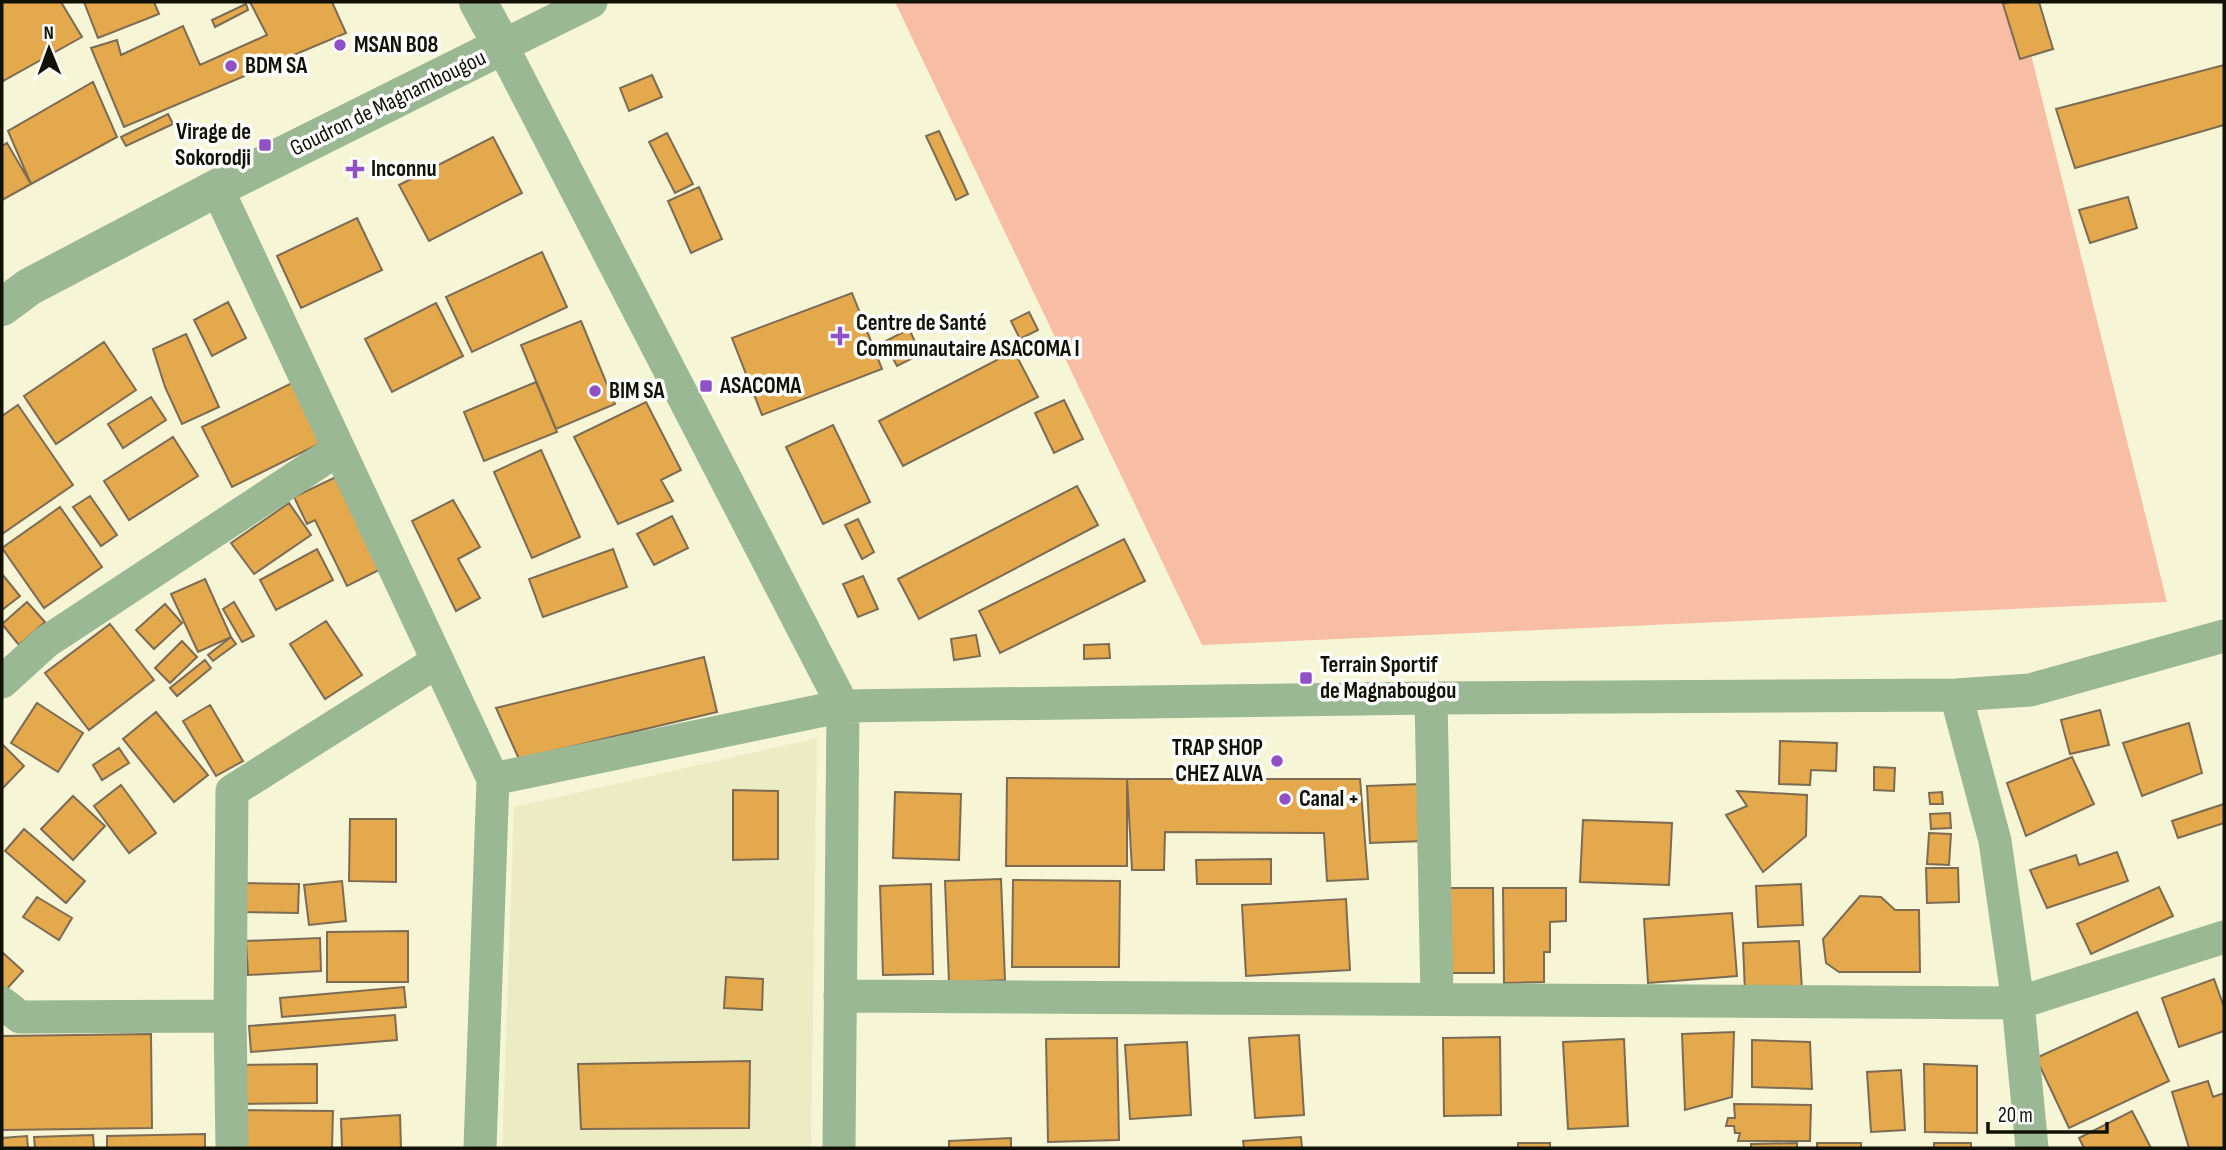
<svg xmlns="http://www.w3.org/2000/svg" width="2226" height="1150" font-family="'Sofia Sans Condensed',sans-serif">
	<rect width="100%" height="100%" fill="#f6f6d6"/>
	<path fill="#ececc4" d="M 817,738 L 811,1148 L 502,1148 L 514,807 Z"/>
	<path fill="#f7bda5" d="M 895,2 L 2018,2 L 2167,602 L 1202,645 Z"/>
	<path fill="#e4a84d" stroke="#7d6b53" stroke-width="2" d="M 2,2 L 61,2 L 82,37 L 3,81 L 2,78 Z
		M 84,2 L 154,2 L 159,14 L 98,38 Z
		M 250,2 L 332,2 L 346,33 L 124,127 L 91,48 L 117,40 L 121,55 L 183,26 L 200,65 L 267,35 Z
		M 2010,2 L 2039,2 L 2053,49 L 2020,59 L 2003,4 Z
		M 246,4 L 248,10 L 215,27 L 212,20 Z
		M 2224,65 L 2224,125 L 2075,168 L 2056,109 Z
		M 652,75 L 662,97 L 629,111 L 620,88 Z
		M 93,82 L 117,137 L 31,184 L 8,131 Z
		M 168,114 L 173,124 L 126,146 L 121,137 Z
		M 939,131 L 968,194 L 956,200 L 926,136 Z
		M 667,133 L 693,184 L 675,193 L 649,142 Z
		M 493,137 L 522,193 L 429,241 L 399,185 Z
		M 7,143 L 31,184 L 2,200 L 2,146 Z
		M 699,187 L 722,239 L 691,253 L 668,201 Z
		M 2128,197 L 2137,228 L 2090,243 L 2079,210 Z
		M 357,218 L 382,270 L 301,308 L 277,256 Z
		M 542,252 L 567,307 L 472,352 L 446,297 Z
		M 852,293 L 882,369 L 762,415 L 732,338 Z
		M 228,302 L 246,338 L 212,356 L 194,320 Z
		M 436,303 L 463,356 L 392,392 L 365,339 Z
		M 1029,312 L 1038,330 L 1020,339 L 1011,321 Z
		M 581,321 L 615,404 L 556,429 L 521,345 Z
		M 909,329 L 921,354 L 897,366 L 884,342 Z
		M 186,334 L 219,407 L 182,424 L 165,387 L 153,349 Z
		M 104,342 L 136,390 L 56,444 L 24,396 Z
		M 1014,351 L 1038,397 L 903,466 L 879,421 Z
		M 298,380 L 327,440 L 232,487 L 202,427 Z
		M 536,382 L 557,432 L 484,461 L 464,412 Z
		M 151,397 L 166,420 L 123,448 L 108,424 Z
		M 1064,400 L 1083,439 L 1054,453 L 1035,413 Z
		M 646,402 L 681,470 L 661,480 L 673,501 L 618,524 L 574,437 Z
		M 18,405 L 73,485 L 2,534 L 2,416 Z
		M 833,425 L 870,502 L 823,524 L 786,447 Z
		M 173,437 L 198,476 L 129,520 L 104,481 Z
		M 541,450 L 580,537 L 532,558 L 494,472 Z
		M 342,474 L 387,566 L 347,586 L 315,520 L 307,524 L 294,497 Z
		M 1077,486 L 1098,525 L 919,619 L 898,579 Z
		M 90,496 L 117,535 L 101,546 L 73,507 Z
		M 453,500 L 480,547 L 458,559 L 480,598 L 456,611 L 412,521 Z
		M 289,503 L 311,535 L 254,574 L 231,543 Z
		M 60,507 L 102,567 L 44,608 L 2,548 Z
		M 672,516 L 688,548 L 654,565 L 637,534 Z
		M 858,519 L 874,552 L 862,559 L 845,525 Z
		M 1124,539 L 1145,581 L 1000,653 L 979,611 Z
		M 317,549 L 333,580 L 276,610 L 260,580 Z
		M 613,549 L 627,587 L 543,617 L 529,579 Z
		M 2,574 L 20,596 L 2,610 Z
		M 863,576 L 878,609 L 858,617 L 843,584 Z
		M 205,579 L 231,637 L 198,652 L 171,594 Z
		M 27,602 L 45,622 L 19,645 L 2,624 Z
		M 234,602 L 254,636 L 242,642 L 223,609 Z
		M 165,604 L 182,623 L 154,649 L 136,630 Z
		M 326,621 L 362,675 L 325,699 L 290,644 Z
		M 110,624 L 154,680 L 89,730 L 45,673 Z
		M 976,635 L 980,656 L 954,660 L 951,639 Z
		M 231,637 L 236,644 L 213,661 L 208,655 Z
		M 182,641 L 197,657 L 170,683 L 155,668 Z
		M 1109,644 L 1110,658 L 1084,659 L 1084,645 Z
		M 704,657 L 717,712 L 519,759 L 496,708 Z
		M 205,660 L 211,668 L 177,696 L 170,688 Z
		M 37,703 L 83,733 L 58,772 L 11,743 Z
		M 210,705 L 243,761 L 216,776 L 183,721 Z
		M 2100,710 L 2109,745 L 2070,754 L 2061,720 Z
		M 156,712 L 208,775 L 174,802 L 123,739 Z
		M 2189,723 L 2202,773 L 2142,796 L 2123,743 Z
		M 1780,741 L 1837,743 L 1836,771 L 1811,770 L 1810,785 L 1779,784 Z
		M 2,744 L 24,766 L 2,789 Z
		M 119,748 L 129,763 L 102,780 L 93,765 Z
		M 2072,757 L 2094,804 L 2026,836 L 2007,783 Z
		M 1874,767 L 1895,768 L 1894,791 L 1874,790 Z
		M 1007,778 L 1127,779 L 1127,866 L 1006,866 Z
		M 1127,779 L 1360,779 L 1368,879 L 1327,881 L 1324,833 L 1165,832 L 1164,870 L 1132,870 Z
		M 1421,784 L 1424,841 L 1370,843 L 1367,786 Z
		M 121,785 L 156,833 L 129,853 L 94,806 Z
		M 733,790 L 778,791 L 778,859 L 733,860 Z
		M 1737,791 L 1807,795 L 1806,836 L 1763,872 L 1726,815 L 1747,806 Z
		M 895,792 L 961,794 L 959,860 L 893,858 Z
		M 1942,792 L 1943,804 L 1930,804 L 1929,793 Z
		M 73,796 L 105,826 L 73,860 L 41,829 Z
		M 2224,804 L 2224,823 L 2178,838 L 2172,821 Z
		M 1950,813 L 1951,828 L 1931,829 L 1930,814 Z
		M 350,819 L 396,819 L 396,882 L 349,881 Z
		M 1583,820 L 1672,823 L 1669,885 L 1580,882 Z
		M 24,829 L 85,881 L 66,903 L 5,851 Z
		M 1929,833 L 1951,834 L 1949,865 L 1927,864 Z
		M 2117,852 L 2128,881 L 2047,908 L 2030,870 L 2076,855 L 2079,865 Z
		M 1271,859 L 1271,884 L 1197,884 L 1196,860 Z
		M 1926,868 L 1958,868 L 1959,902 L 1927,903 Z
		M 1001,879 L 1005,980 L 949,983 L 945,881 Z
		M 1013,880 L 1120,881 L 1119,967 L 1012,967 Z
		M 342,881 L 346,921 L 309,925 L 304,885 Z
		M 242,883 L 299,884 L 298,913 L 242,912 Z
		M 931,884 L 933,974 L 883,975 L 880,886 Z
		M 1801,884 L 1803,925 L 1758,927 L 1756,886 Z
		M 2159,887 L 2173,916 L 2091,954 L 2077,924 Z
		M 1450,888 L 1493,888 L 1494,973 L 1450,973 Z
		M 1503,888 L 1566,888 L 1566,921 L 1550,922 L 1550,952 L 1544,952 L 1544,982 L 1504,983 Z
		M 1860,896 L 1881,897 L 1895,910 L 1919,910 L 1920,972 L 1839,972 L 1826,963 L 1823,939 Z
		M 37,897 L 72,918 L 59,940 L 23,917 Z
		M 1346,899 L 1350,970 L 1246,976 L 1242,905 Z
		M 1732,913 L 1737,976 L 1648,983 L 1644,919 Z
		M 408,931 L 408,982 L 327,982 L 327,932 Z
		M 320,938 L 321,971 L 248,975 L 246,941 Z
		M 1799,941 L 1802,990 L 1745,993 L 1743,943 Z
		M 2,952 L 23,971 L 5,991 L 2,989 Z
		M 726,977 L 763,979 L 762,1010 L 724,1008 Z
		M 2214,979 L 2224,1007 L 2224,1031 L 2179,1047 L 2162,998 Z
		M 404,987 L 406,1007 L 282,1017 L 280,998 Z
		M 2137,1012 L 2169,1081 L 2069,1128 L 2036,1058 Z
		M 395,1015 L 397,1040 L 251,1052 L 249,1026 Z
		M 1734,1032 L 1732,1097 L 1685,1110 L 1682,1034 Z
		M 151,1034 L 152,1128 L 2,1130 L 2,1036 Z
		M 1299,1035 L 1304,1115 L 1255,1118 L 1249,1038 Z
		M 1500,1037 L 1501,1115 L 1444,1116 L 1443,1038 Z
		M 1117,1038 L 1119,1140 L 1048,1142 L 1046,1039 Z
		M 1624,1039 L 1628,1126 L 1568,1129 L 1563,1042 Z
		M 1752,1040 L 1810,1042 L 1812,1089 L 1752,1087 Z
		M 1187,1042 L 1191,1115 L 1130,1119 L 1125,1045 Z
		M 750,1061 L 749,1128 L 581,1129 L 578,1064 Z
		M 317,1064 L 317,1103 L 236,1104 L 235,1065 Z
		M 1924,1064 L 1977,1066 L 1977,1133 L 1925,1132 Z
		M 1901,1070 L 1905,1130 L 1871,1132 L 1867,1072 Z
		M 2208,1081 L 2213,1097 L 2224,1093 L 2224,1148 L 2189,1148 L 2172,1092 Z
		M 1734,1104 L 1811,1105 L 1810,1141 L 1738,1141 L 1740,1133 L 1735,1133 L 1734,1126 L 1726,1126 L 1728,1118 L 1735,1118 Z
		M 235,1110 L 333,1111 L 332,1148 L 234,1148 Z
		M 2132,1111 L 2151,1148 L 2084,1148 L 2079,1138 Z
		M 400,1115 L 401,1148 L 342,1148 L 341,1119 Z
		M 205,1134 L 205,1148 L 107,1148 L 107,1136 Z
		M 93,1135 L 94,1148 L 35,1148 L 34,1137 Z
		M 27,1136 L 28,1148 L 2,1148 L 2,1138 Z
		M 1301,1137 L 1302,1148 L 1244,1148 L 1243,1141 Z
		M 1011,1138 L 1011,1148 L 949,1148 L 949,1141 Z
		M 1518,1143 L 1550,1143 L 1550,1148 L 1518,1148 Z
		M 1797,1143 L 1797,1148 L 1751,1148 L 1751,1144 Z
		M 1817,1143 L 1861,1143 L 1861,1148 L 1817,1148 Z
		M 1934,1143 L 1971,1143 L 1971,1148 L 1934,1148 Z"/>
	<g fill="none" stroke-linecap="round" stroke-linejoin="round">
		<path stroke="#9bb895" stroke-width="33" d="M 591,2 L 502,46 L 843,706 L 839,1148
			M 217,188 L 493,779 L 480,1148
			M 2,682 L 46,642 L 339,449
			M 1956,695 L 1995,841 L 2018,1003 L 2032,1148
			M 1431,698 L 1437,999
			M 493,779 L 843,706 L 1431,698 L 1956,695 L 2030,690 L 2224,636
			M 840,996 L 2018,1003 L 2224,937
			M 2,1003 L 20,1017 L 230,1016
			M 232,1148 L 230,1016 L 232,791 L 438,661"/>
		<path stroke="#9bb895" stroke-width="38" d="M 2,307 L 29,287 L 217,188 L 502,46 L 478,2"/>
	</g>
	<g fill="#9050c6" stroke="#fff" stroke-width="2.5">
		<circle cx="340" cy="45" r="7"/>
		<circle cx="231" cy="66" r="7"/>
		<rect x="258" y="138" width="14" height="14" rx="3.5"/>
		<path d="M351.5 158.5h7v7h7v7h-7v7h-7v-7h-7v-7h7z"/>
		<path d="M836.5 325.5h7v7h7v7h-7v7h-7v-7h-7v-7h7z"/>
		<rect x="699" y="379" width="14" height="14" rx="3.5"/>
		<circle cx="595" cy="391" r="7"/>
		<rect x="1299" y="671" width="14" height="14" rx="3.5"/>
		<circle cx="1277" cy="761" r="7"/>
		<circle cx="1285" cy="799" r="7"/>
	</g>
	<g text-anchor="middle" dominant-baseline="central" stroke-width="7" stroke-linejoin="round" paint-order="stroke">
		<g font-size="23" font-weight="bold" fill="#111106" stroke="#fff" text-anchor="start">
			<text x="354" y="45">MSAN B08</text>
			<text x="245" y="66">BDM SA</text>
			<text x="251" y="132" text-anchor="end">Virage de<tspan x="251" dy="26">Sokorodji</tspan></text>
			<text x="371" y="169">Inconnu</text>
			<text x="856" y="323">Centre de Santé<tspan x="856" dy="26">Communautaire ASACOMA I</tspan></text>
			<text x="720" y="386">ASACOMA</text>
			<text x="609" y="391">BIM SA</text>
			<text x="1320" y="665">Terrain Sportif<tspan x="1320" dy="26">de Magnabougou</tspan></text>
			<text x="1263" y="748" text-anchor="end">TRAP SHOP<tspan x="1263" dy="26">CHEZ ALVA</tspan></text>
			<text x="1299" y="799">Canal +</text>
		</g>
		<g font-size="23" fill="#111106" stroke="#fff">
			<text transform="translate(388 103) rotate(-26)">Goudron de Magnambougou</text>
		</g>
	</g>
	<rect width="2226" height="1150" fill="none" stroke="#111106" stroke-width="7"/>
	<g transform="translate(49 49) rotate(359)" stroke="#ffffff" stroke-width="5" paint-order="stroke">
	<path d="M0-5L12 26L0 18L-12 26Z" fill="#111106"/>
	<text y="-10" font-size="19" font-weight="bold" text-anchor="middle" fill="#111106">N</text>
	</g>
	<path d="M1988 1122v10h119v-10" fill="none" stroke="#111106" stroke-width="3.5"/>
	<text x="1998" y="1122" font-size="21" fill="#111106" stroke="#ffffff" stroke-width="5" paint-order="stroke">20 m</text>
</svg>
